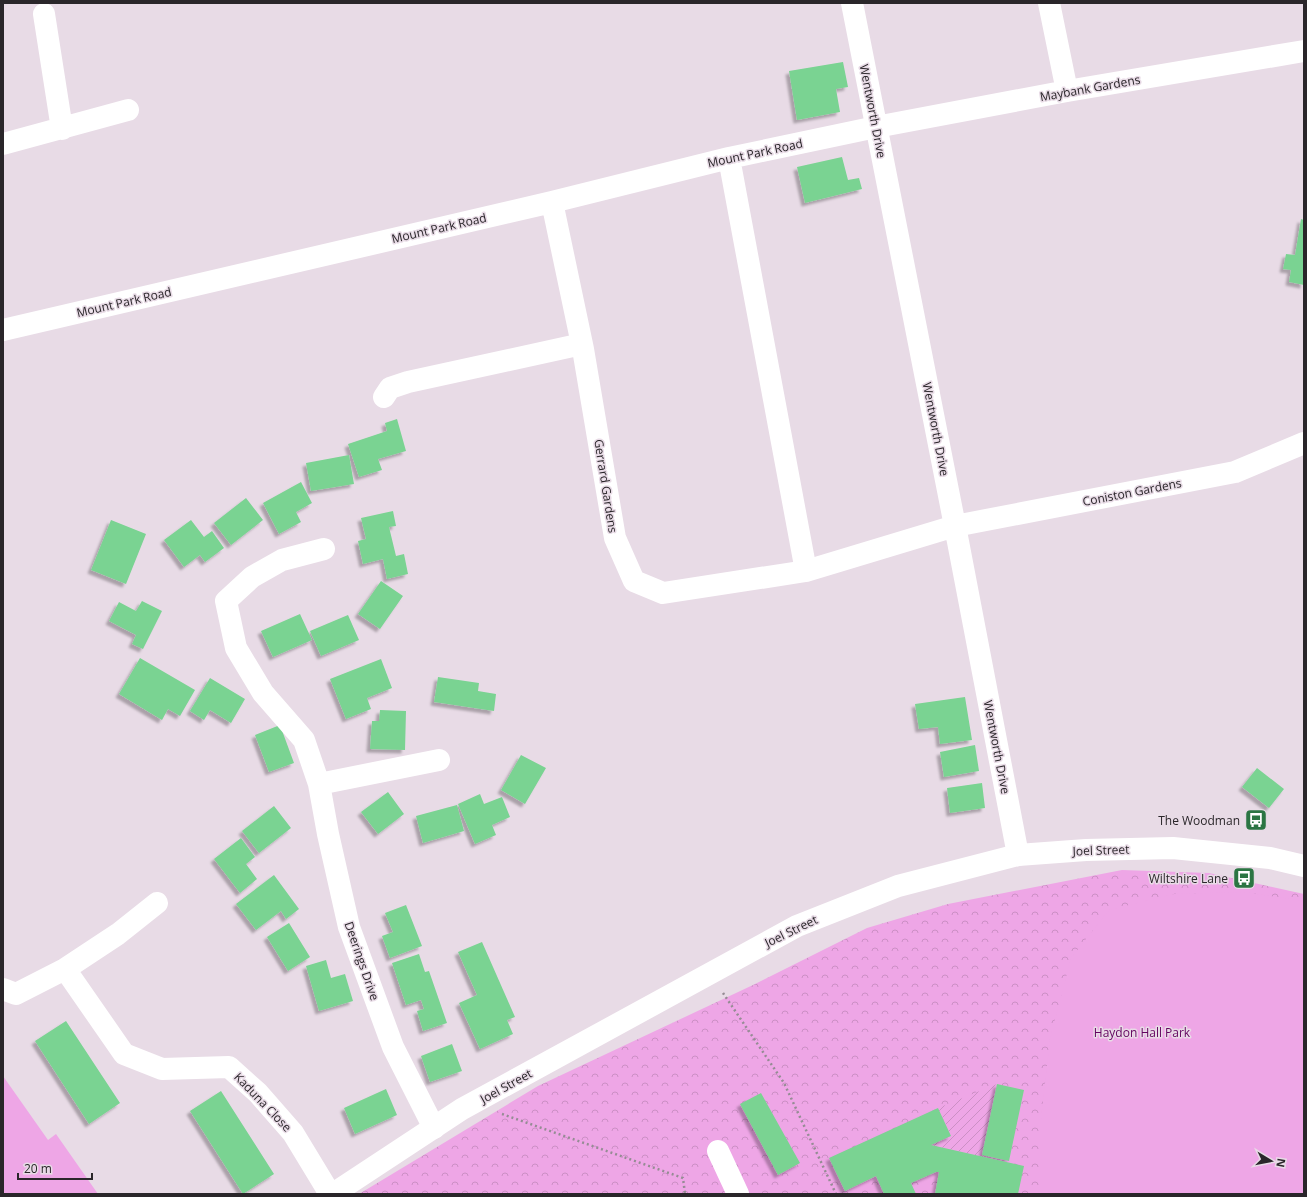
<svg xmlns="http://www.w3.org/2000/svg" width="1307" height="1197" font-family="'Open Sans',sans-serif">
	<defs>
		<pattern id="park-crowns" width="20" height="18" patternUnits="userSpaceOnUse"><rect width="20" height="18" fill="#eea6e6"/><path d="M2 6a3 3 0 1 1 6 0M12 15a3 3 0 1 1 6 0" fill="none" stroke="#cc8fc5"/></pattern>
		<pattern id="garden-furrows" width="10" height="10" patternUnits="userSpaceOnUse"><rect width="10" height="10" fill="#eea6e6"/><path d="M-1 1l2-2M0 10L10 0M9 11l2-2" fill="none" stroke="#cc8fc5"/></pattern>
		<filter id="shadow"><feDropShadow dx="-3.5" dy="3.5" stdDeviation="1" flood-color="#0004"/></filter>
	</defs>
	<rect width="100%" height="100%" fill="#e8dbe6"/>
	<path fill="url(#park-crowns)" d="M 1122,870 L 1209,873 L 1304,894 L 1304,1194 L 359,1194 L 538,1086 L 753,985 L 867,928 L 948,904 Z"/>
	<path fill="url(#garden-furrows)" d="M 997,1084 L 982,1157 L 931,1145 L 951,1136 L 938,1108 Z"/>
	<path fill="#eea6e6" d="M 1244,892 L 1304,901 L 1304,1194 L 1042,1194 L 1041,1190 L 1041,1119 L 1050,1039 L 1071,958 L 1109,910 L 1174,894 Z
		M 3,1076 L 48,1140 L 56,1134 L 98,1194 L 3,1194 Z"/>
	<path fill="#7ad392" filter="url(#shadow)" d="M 843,62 L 848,87 L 836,89 L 840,112 L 797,120 L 789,71 Z
		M 842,157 L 848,180 L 859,178 L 862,189 L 805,203 L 797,167 Z
		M 1301,219 L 1304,220 L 1304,285 L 1289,282 L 1291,270 L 1283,269 L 1286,254 L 1295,255 Z
		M 397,419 L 406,451 L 378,459 L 382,470 L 359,477 L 348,444 L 387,431 L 385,423 Z
		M 349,455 L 354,484 L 311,491 L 306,463 Z
		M 301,482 L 312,503 L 296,512 L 301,522 L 279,534 L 263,503 Z
		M 246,498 L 263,520 L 231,545 L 214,523 Z
		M 393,511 L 396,526 L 389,527 L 396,556 L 404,554 L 408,574 L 387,579 L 383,559 L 363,564 L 358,541 L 366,539 L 361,518 Z
		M 111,520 L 146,534 L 126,584 L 91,570 Z
		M 191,520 L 204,537 L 212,531 L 224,548 L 205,562 L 200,555 L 184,567 L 164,540 Z
		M 381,581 L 403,596 L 380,629 L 358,614 Z
		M 142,601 L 162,611 L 143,649 L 132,644 L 136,635 L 109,621 L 119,602 L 136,611 Z
		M 300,614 L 312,640 L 273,657 L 261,631 Z
		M 348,615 L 359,640 L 321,656 L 310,631 Z
		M 140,658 L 195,690 L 180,716 L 168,709 L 162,720 L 119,694 Z
		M 381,659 L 392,688 L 367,698 L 371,709 L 346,719 L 330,679 Z
		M 438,677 L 479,683 L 478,691 L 496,694 L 494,711 L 434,702 Z
		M 210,678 L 245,699 L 231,723 L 210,710 L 204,720 L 190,711 Z
		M 965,697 L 972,740 L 940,744 L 938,727 L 919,729 L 915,704 Z
		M 380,710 L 406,711 L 405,750 L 370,749 L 372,721 L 379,721 Z
		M 280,725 L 294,763 L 269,772 L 255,735 Z
		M 975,745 L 979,771 L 944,777 L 940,752 Z
		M 521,755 L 546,768 L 525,804 L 501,790 Z
		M 1257,768 L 1284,789 L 1269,808 L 1242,787 Z
		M 982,783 L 985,808 L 950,813 L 947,788 Z
		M 388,792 L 404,814 L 378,834 L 361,812 Z
		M 480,794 L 484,804 L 502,797 L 510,817 L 492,825 L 496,835 L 475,844 L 458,804 Z
		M 457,805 L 464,831 L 423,843 L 416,816 Z
		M 274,806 L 291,828 L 259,853 L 242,831 Z
		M 241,838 L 255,857 L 246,864 L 257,879 L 240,893 L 214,859 Z
		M 274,875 L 299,909 L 286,919 L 281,911 L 256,930 L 236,904 Z
		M 406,905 L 422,946 L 390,958 L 382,936 L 393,932 L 385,913 Z
		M 289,923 L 310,957 L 288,971 L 267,937 Z
		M 482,942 L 515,1017 L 507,1020 L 513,1034 L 480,1049 L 459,1003 L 477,995 L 458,952 Z
		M 419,954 L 425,972 L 429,971 L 447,1023 L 423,1031 L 417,1011 L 424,1009 L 421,1000 L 406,1005 L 392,963 Z
		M 326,960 L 331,978 L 345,974 L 353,1001 L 319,1011 L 306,966 Z
		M 66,1021 L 120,1103 L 89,1124 L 35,1041 Z
		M 452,1044 L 462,1071 L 430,1082 L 421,1056 Z
		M 997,1084 L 1024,1090 L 1009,1161 L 982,1155 Z
		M 386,1089 L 397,1115 L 355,1134 L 344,1108 Z
		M 221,1091 L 274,1174 L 243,1194 L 190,1111 Z
		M 761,1093 L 800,1163 L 778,1175 L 740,1104 Z
		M 938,1108 L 951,1136 L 931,1145 L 1024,1166 L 1018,1194 L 935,1194 L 939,1172 L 936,1172 L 911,1183 L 916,1194 L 884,1194 L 876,1176 L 845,1191 L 829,1158 Z"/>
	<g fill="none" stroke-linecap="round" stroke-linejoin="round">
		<path stroke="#958c94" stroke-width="2.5" stroke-dasharray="2 3" stroke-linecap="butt" d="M 723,993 L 784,1083 L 836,1194
			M 502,1114 L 683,1178 L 685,1194"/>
		<path stroke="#fff" stroke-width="22" d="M 852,3 L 955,526 L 1018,855
			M 1049,3 L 1067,91
			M 44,14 L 62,129
			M 3,144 L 128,110
			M 729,158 L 806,571
			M 552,202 L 583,349 L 615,538 L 634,581 L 663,593 L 806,571 L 955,526 L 1235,472 L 1304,443
			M 3,330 L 552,202 L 729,158 L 876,127 L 1067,91 L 1304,51
			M 384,397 L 390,388 L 408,382 L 582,344
			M 324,549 L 282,560 L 252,577 L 226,601 L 236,648 L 263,693 L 304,740 L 319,784 L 328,834 L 349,927 L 393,1047 L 434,1128
			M 319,784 L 439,760
			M 65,969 L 124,1054 L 162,1069 L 229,1067 L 258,1093 L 293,1133 L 330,1194
			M 3,989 L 16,994 L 65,969 L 118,934 L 157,903
			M 718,1151 L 738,1194"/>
		<path stroke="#fff" stroke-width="22" d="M 333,1194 L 462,1109 L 797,926 L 898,886 L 1018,855 L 1086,850 L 1173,848 L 1270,858 L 1304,866"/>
	</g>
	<defs>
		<g id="bus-square" transform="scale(1.15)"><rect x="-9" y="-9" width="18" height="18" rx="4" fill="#2b7543" stroke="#e8dbe6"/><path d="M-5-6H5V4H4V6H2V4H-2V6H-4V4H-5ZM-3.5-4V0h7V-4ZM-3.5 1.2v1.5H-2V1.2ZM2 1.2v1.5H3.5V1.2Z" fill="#fff"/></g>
	</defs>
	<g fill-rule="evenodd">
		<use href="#bus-square" x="1256" y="820"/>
		<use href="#bus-square" x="1244" y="878"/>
	</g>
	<g text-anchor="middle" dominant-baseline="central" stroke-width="3" stroke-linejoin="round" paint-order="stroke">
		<g font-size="12" fill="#2a262a" stroke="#e8dbe6">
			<text transform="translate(1090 88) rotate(-10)">Maybank Gardens</text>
			<text transform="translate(873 111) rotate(79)">Wentworth Drive</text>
			<text transform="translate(755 153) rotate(-12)">Mount Park Road</text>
			<text transform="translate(439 228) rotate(-13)">Mount Park Road</text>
			<text transform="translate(124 302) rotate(-13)">Mount Park Road</text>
			<text transform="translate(936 429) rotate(79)">Wentworth Drive</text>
			<text transform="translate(606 486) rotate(81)">Gerrard Gardens</text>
			<text transform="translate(1132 492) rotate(-11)">Coniston Gardens</text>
			<text transform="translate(997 747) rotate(79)">Wentworth Drive</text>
			<text transform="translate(1101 850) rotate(-2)">Joel Street</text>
			<text transform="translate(791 931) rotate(-26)">Joel Street</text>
			<text transform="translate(362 961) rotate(71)">Deerings Drive</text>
			<text transform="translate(506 1086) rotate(-29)">Joel Street</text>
			<text transform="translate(263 1102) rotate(46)">Kaduna Close</text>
		</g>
		<g font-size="12" fill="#2a262a" stroke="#e8dbe6" text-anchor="end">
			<text x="1240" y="820">The Woodman</text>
			<text x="1228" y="878">Wiltshire Lane</text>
		</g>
		<g font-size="12" fill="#630360" stroke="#e8dbe6">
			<text x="1142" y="1032">Haydon Hall Park</text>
		</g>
	</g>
	<rect width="1307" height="1197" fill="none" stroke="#2a262a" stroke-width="8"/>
	<g transform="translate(1271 1161) rotate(100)" stroke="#e8dbe6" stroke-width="3" paint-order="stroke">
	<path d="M0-3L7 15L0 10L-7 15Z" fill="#2a262a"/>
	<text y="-6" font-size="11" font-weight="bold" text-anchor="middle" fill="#2a262a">N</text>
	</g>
	<path d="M18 1173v6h74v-6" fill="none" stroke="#2a262a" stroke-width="2"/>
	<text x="24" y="1173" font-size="12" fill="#2a262a" stroke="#e8dbe6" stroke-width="3" paint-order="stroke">20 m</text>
</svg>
